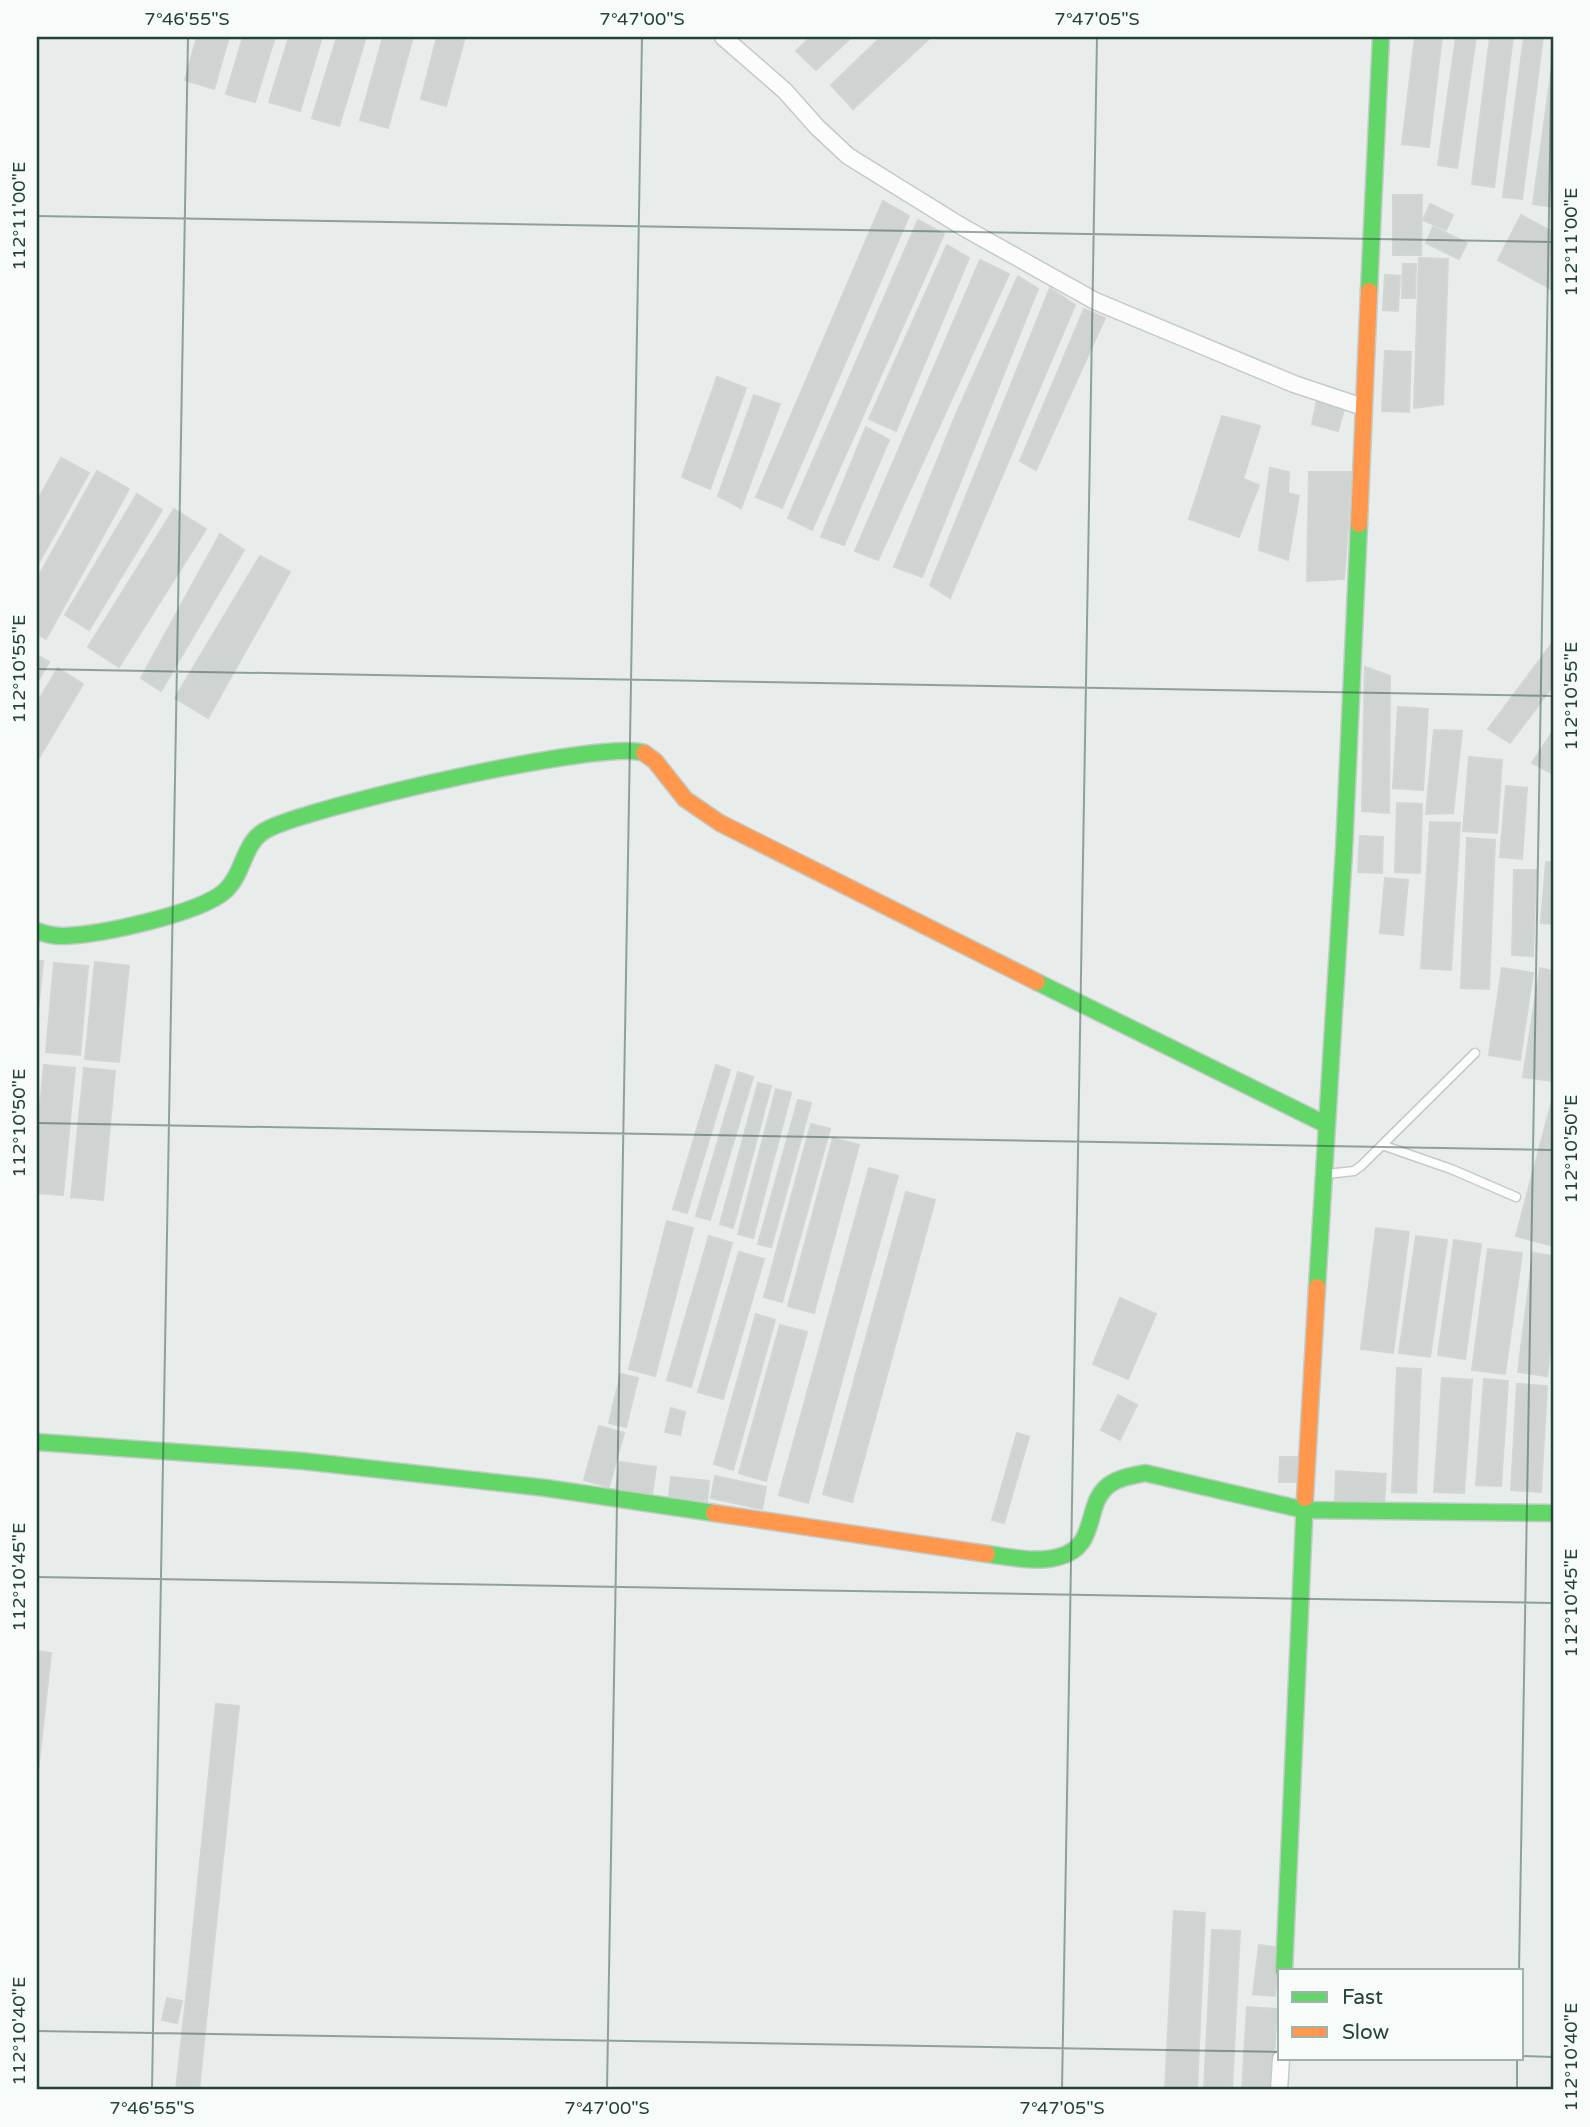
<svg xmlns="http://www.w3.org/2000/svg" width="1590" height="2127" font-family="'Varela Round',sans-serif">
	<rect width="100%" height="100%" fill="#e8edeb"/>
	<path fill="#cfd4d2" stroke="#d1d6d4" stroke-width="2" d="M 197,37 L 229,37 L 214,89 L 185,80 Z
		M 243,37 L 275,37 L 255,102 L 226,94 Z
		M 289,37 L 322,37 L 300,111 L 269,102 Z
		M 337,37 L 366,37 L 339,126 L 312,118 Z
		M 383,37 L 413,37 L 388,128 L 360,120 Z
		M 437,37 L 465,37 L 446,106 L 421,99 Z
		M 811,37 L 852,37 L 816,70 L 796,51 Z
		M 881,37 L 931,37 L 853,109 L 831,85 Z
		M 1415,37 L 1442,37 L 1429,147 L 1402,144 Z
		M 1456,37 L 1476,37 L 1457,168 L 1438,165 Z
		M 1490,37 L 1513,37 L 1494,187 L 1472,184 Z
		M 1524,37 L 1543,37 L 1522,199 L 1503,197 Z
		M 1553,59 L 1553,207 L 1533,204 Z
		M 1393,195 L 1422,195 L 1421,255 L 1393,255 Z
		M 883,201 L 909,216 L 782,508 L 756,497 Z
		M 1430,204 L 1453,215 L 1446,230 L 1423,220 Z
		M 1521,215 L 1553,232 L 1553,290 L 1498,260 Z
		M 918,220 L 944,234 L 812,530 L 788,518 Z
		M 1433,227 L 1467,243 L 1459,259 L 1426,243 Z
		M 947,245 L 969,258 L 896,431 L 869,419 Z
		M 1419,258 L 1448,259 L 1443,404 L 1414,408 Z
		M 980,260 L 1009,274 L 878,560 L 855,551 Z
		M 1403,264 L 1416,264 L 1415,298 L 1402,298 Z
		M 1385,275 L 1400,276 L 1398,311 L 1383,310 Z
		M 1018,276 L 1038,289 L 922,577 L 894,567 L 954,419 Z
		M 1050,288 L 1075,305 L 950,598 L 930,585 Z
		M 1084,309 L 1105,318 L 1036,470 L 1020,461 Z
		M 1385,351 L 1411,352 L 1409,412 L 1382,411 Z
		M 717,377 L 746,388 L 710,489 L 682,477 Z
		M 754,395 L 780,404 L 741,508 L 718,496 Z
		M 1318,396 L 1345,406 L 1338,431 L 1312,424 Z
		M 1222,416 L 1260,426 L 1243,479 L 1259,485 L 1239,537 L 1189,519 Z
		M 866,427 L 889,440 L 844,545 L 821,537 Z
		M 61,458 L 89,473 L 37,566 L 37,501 Z
		M 1270,468 L 1289,472 L 1288,493 L 1299,496 L 1288,560 L 1259,550 Z
		M 97,471 L 129,489 L 46,639 L 37,634 L 37,579 Z
		M 1309,472 L 1352,472 L 1344,579 L 1307,581 Z
		M 137,494 L 162,510 L 89,630 L 65,615 Z
		M 174,509 L 206,529 L 119,667 L 88,647 Z
		M 220,534 L 244,550 L 161,691 L 141,678 Z
		M 260,556 L 290,572 L 208,718 L 175,698 Z
		M 1553,642 L 1553,686 L 1510,743 L 1488,729 Z
		M 37,655 L 49,662 L 37,683 Z
		M 1365,667 L 1390,676 L 1389,813 L 1362,811 Z
		M 58,668 L 83,684 L 37,761 L 37,703 Z
		M 1398,707 L 1428,709 L 1423,790 L 1393,788 Z
		M 1434,730 L 1462,731 L 1453,813 L 1426,814 Z
		M 1553,731 L 1553,774 L 1532,763 Z
		M 1469,757 L 1502,760 L 1497,833 L 1463,831 Z
		M 1506,786 L 1527,788 L 1522,859 L 1500,857 Z
		M 1397,803 L 1422,804 L 1420,873 L 1395,872 Z
		M 1430,822 L 1460,823 L 1451,970 L 1421,968 Z
		M 1360,836 L 1383,837 L 1382,873 L 1358,872 Z
		M 1467,838 L 1495,840 L 1489,989 L 1461,988 Z
		M 1546,862 L 1553,862 L 1553,924 L 1541,923 Z
		M 1514,870 L 1536,870 L 1533,956 L 1512,955 Z
		M 1385,878 L 1408,880 L 1403,935 L 1380,933 Z
		M 37,961 L 43,961 L 37,1021 Z
		M 95,962 L 129,966 L 119,1062 L 85,1059 Z
		M 54,963 L 88,966 L 80,1055 L 46,1052 Z
		M 1502,968 L 1533,973 L 1520,1060 L 1489,1055 Z
		M 1540,968 L 1553,971 L 1553,1081 L 1523,1077 Z
		M 44,1065 L 75,1068 L 63,1195 L 37,1193 L 37,1138 Z
		M 716,1065 L 730,1070 L 687,1213 L 673,1209 Z
		M 84,1068 L 115,1071 L 103,1200 L 71,1197 Z
		M 738,1072 L 753,1077 L 710,1220 L 696,1216 Z
		M 758,1083 L 771,1086 L 733,1228 L 720,1224 Z
		M 776,1089 L 791,1093 L 753,1238 L 738,1234 Z
		M 1553,1097 L 1553,1246 L 1516,1236 Z
		M 798,1100 L 811,1103 L 771,1247 L 758,1244 Z
		M 811,1124 L 830,1129 L 782,1302 L 764,1297 Z
		M 833,1138 L 859,1145 L 814,1313 L 788,1306 Z
		M 869,1168 L 898,1176 L 808,1503 L 779,1495 Z
		M 906,1192 L 935,1200 L 852,1502 L 823,1494 Z
		M 667,1221 L 693,1228 L 655,1376 L 629,1369 Z
		M 1376,1228 L 1409,1232 L 1393,1353 L 1361,1349 Z
		M 709,1236 L 732,1243 L 691,1387 L 667,1380 Z
		M 1416,1236 L 1447,1240 L 1430,1357 L 1399,1353 Z
		M 1454,1240 L 1481,1244 L 1465,1359 L 1438,1355 Z
		M 1488,1249 L 1522,1253 L 1505,1374 L 1472,1370 Z
		M 739,1252 L 764,1259 L 723,1399 L 698,1392 Z
		M 1533,1253 L 1553,1256 L 1553,1330 L 1547,1376 L 1518,1372 Z
		M 1120,1298 L 1156,1314 L 1128,1379 L 1093,1364 Z
		M 756,1314 L 775,1320 L 733,1470 L 714,1464 Z
		M 780,1325 L 807,1332 L 766,1481 L 739,1473 Z
		M 1397,1368 L 1421,1369 L 1416,1493 L 1392,1492 Z
		M 621,1374 L 638,1378 L 632,1402 L 615,1397 Z
		M 1442,1378 L 1472,1380 L 1464,1493 L 1434,1492 Z
		M 1484,1379 L 1508,1381 L 1501,1486 L 1476,1485 Z
		M 1517,1384 L 1547,1386 L 1541,1492 L 1511,1490 Z
		M 1118,1395 L 1137,1405 L 1120,1440 L 1101,1430 Z
		M 615,1397 L 632,1402 L 626,1427 L 609,1423 Z
		M 671,1408 L 685,1412 L 680,1435 L 665,1432 Z
		M 599,1426 L 624,1433 L 609,1487 L 584,1480 Z
		M 1017,1433 L 1029,1437 L 1004,1523 L 992,1520 Z
		M 1280,1457 L 1302,1457 L 1301,1482 L 1279,1482 Z
		M 620,1462 L 656,1467 L 652,1495 L 616,1489 Z
		M 1336,1471 L 1386,1474 L 1384,1504 L 1335,1501 Z
		M 715,1476 L 766,1487 L 762,1509 L 711,1498 Z
		M 671,1477 L 709,1481 L 707,1501 L 669,1497 Z
		M 37,1651 L 51,1653 L 37,1781 Z
		M 216,1704 L 239,1706 L 211,1973 L 189,1971 Z
		M 1174,1911 L 1205,1913 L 1197,2090 L 1165,2090 Z
		M 1212,1930 L 1240,1931 L 1232,2090 L 1204,2090 Z
		M 1259,1945 L 1280,1948 L 1275,1996 L 1253,1994 Z
		M 189,1971 L 211,1973 L 199,2090 L 176,2090 Z
		M 167,1998 L 182,2001 L 177,2023 L 162,2020 Z
		M 1247,2007 L 1277,2009 L 1272,2090 L 1242,2090 Z"/>
	<g fill="none" stroke-linecap="round" stroke-linejoin="round">
		<g stroke="#c5cac8" stroke-width="11">
			<path id="lane" d="M 1382,1145 L 1451,1169 L 1516,1197
				M 1327,1174 L 1354,1171 L 1361,1166 L 1475,1053"/>
		</g>
		<g stroke="#c5cac8" stroke-width="19">
			<path id="street" d="M 723,37 L 785,91 L 817,127 L 848,156 L 961,226 L 1095,301 L 1294,384 L 1363,407
				M 1279,2090 L 1281,2059"/>
		</g>
		<g stroke="#c3cbc8" stroke-width="19">
			<path id="fast" d="M 1369,291 L 1381,37
				M 37,931 C 45,934 54,936 63,936 C 99,935 199,914 225,891 C 244,874 243,842 266,830 C 308,807 607,738 644,753
				M 1037,982 L 1327,1125
				M 1317,1287 L 1344,850 L 1359,524
				M 37,1442 L 302,1461 L 546,1488 L 714,1513
				M 987,1554 C 1010,1557 1036,1563 1058,1557 C 1100,1547 1083,1504 1109,1485 C 1120,1477 1132,1476 1145,1473 L 1304,1510 L 1553,1513
				M 1284,1971 L 1305,1498"/>
		</g>
		<g stroke="#c3cbc8" stroke-width="19">
			<path id="slow" d="M 1359,524 L 1369,291
				M 644,753 L 655,761 L 685,799 L 720,823 L 1037,982
				M 1305,1498 L 1317,1287
				M 714,1513 L 987,1554"/>
		</g>
		<use href="#lane" stroke="#fcfcfc" stroke-width="8"/>
		<use href="#street" stroke="#fcfcfc" stroke-width="16"/>
		<use href="#fast" stroke="#63d668" stroke-width="16"/>
		<use href="#slow" stroke="#ff974d" stroke-width="16"/>
	</g>
	<path fill="none" stroke="#24423a" stroke-width="2" stroke-opacity="0.45" d="M 37,216 L 1553,242M 37,669 L 1553,696M 37,1123 L 1553,1150M 37,1577 L 1553,1603M 1519,1971 L 1552,37M 37,2031 L 1280,2052M 1522,2056 L 1553,2057M 152,2090 L 188,37M 607,2090 L 642,37M 1062,2090 L 1097,37M 1517,2090 L 1517,2059"/>
	<rect width="1590" height="2127" fill="none" stroke="#f7fbf9" stroke-width="77"/>
	<rect x="1278" y="1969" width="245" height="91" fill="#f7fbf9" stroke="#a3b1ad" stroke-width="2"/>
	<rect x="1292" y="1992" width="35" height="10" fill="#63d668" stroke="#a3b1ad" stroke-width="2"/>
	<text x="1342" y="2004" font-size="21" fill="#24423a">Fast</text>
	<rect x="1292" y="2027" width="35" height="10" fill="#ff974d" stroke="#a3b1ad" stroke-width="2"/>
	<text x="1342" y="2039" font-size="21" fill="#24423a">Slow</text>
	<rect x="38" y="38" width="1514" height="2050" fill="none" stroke="#24423a" stroke-width="2.5"/>
	<g font-size="18" text-anchor="middle" fill="#24423a">
		<text x="187" y="25">7°46'55"S</text>
		<text x="642" y="25">7°47'00"S</text>
		<text x="1097" y="25">7°47'05"S</text>
		<text transform="translate(19 216) rotate(-90)" y="6">112°11'00"E</text>
		<text transform="translate(1571 242) rotate(-90)" y="6">112°11'00"E</text>
		<text transform="translate(19 669) rotate(-90)" y="6">112°10'55"E</text>
		<text transform="translate(1571 696) rotate(-90)" y="6">112°10'55"E</text>
		<text transform="translate(19 1123) rotate(-90)" y="6">112°10'50"E</text>
		<text transform="translate(1571 1149) rotate(-90)" y="6">112°10'50"E</text>
		<text transform="translate(19 1577) rotate(-90)" y="6">112°10'45"E</text>
		<text transform="translate(1571 1603) rotate(-90)" y="6">112°10'45"E</text>
		<text transform="translate(19 2031) rotate(-90)" y="6">112°10'40"E</text>
		<text transform="translate(1571 2057) rotate(-90)" y="6">112°10'40"E</text>
		<text x="152" y="2114">7°46'55"S</text>
		<text x="607" y="2114">7°47'00"S</text>
		<text x="1062" y="2114">7°47'05"S</text>
	</g>
</svg>
